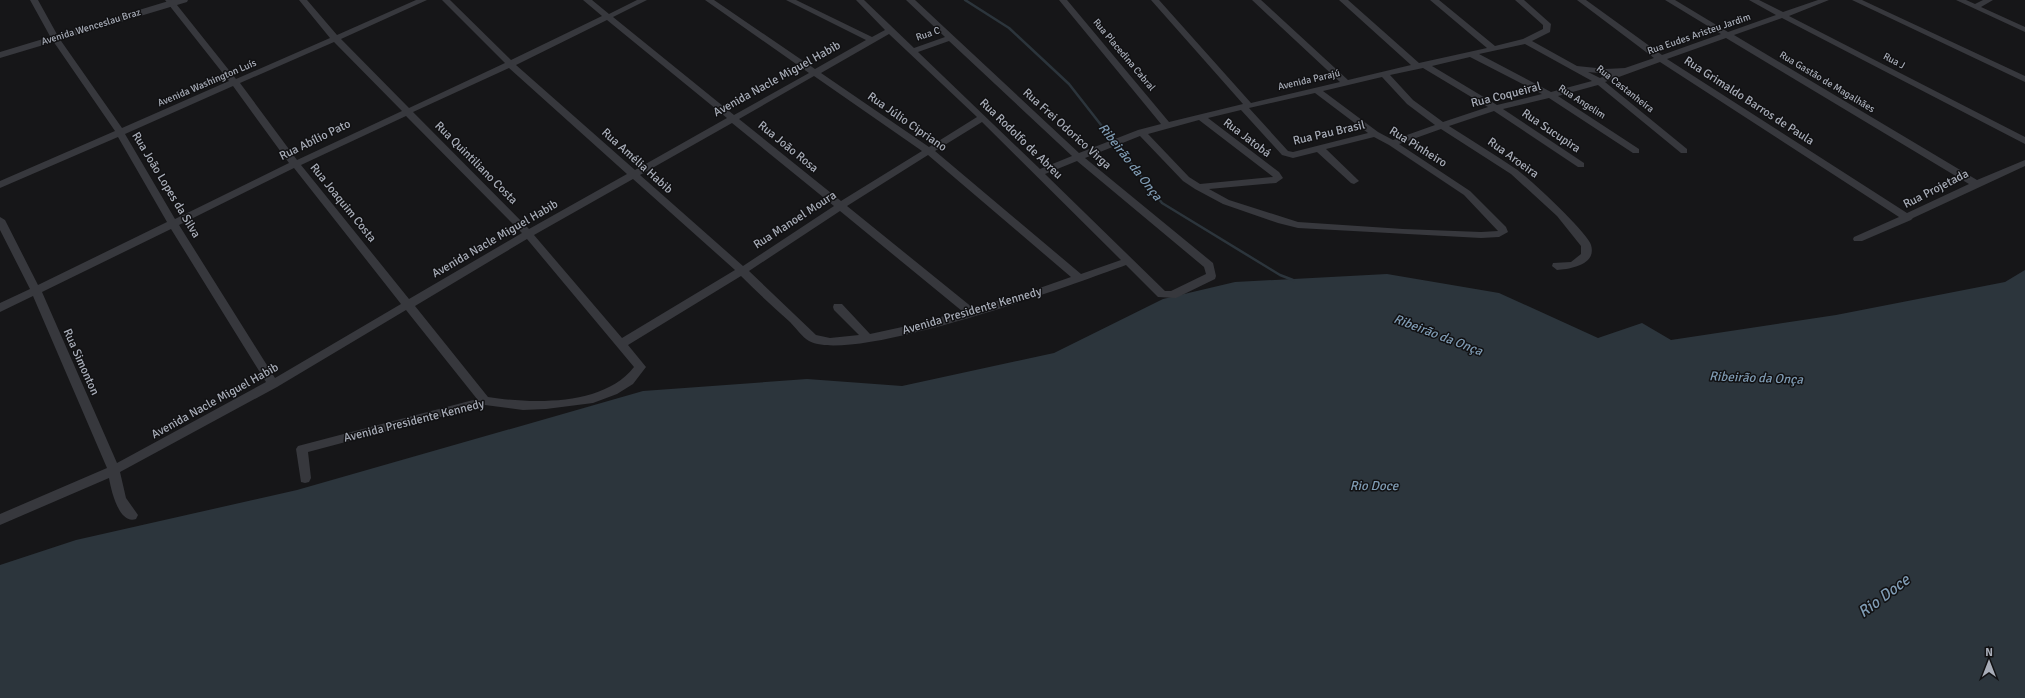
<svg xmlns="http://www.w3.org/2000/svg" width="2025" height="698" font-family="Signika,sans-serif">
	<rect width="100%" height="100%" fill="#161618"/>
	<path fill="#2c353c" d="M 2025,270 L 2025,698 L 0,698 L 0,565 L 76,540 L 297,490 L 643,391 L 807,379 L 902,386 L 1054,353 L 1163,299 L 1235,282 L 1387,274 L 1499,293 L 1598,338 L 1642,323 L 1671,340 L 1836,315 L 2005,282 Z"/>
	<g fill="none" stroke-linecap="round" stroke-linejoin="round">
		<path stroke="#2c353c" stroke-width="2.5" d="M 965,0 L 1009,28 L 1069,84 L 1162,203 L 1280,275 L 1293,280"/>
		<path fill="#37383d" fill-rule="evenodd" d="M 30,0 L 38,0 L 59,38 L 122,128 L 229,81 L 165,0 L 173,0 L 236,79 L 330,38 L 299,0 L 307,0 L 337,35 L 416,0 L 427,0 L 341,39 L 409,108 L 505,63 L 442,0 L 450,0 L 511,60 L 602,16 L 583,0 L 592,0 L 609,14 L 637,0 L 647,0 L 613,17 L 734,115 L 809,73 L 705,0 L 714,0 L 815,69 L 866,40 L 786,0 L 796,0 L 872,37 L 885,30 L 856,0 L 864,0 L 914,48 L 945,37 L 906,0 L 915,0 L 1079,153 L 1138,130 L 1161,124 L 1059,0 L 1067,0 L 1169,122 L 1243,104 L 1151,0 L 1159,0 L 1251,103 L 1340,82 L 1252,0 L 1261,0 L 1348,80 L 1411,65 L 1339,0 L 1348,0 L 1419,63 L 1487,48 L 1430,0 L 1439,0 L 1495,46 L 1523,39 L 1543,29 L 1543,25 L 1515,0 L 1524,0 L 1551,24 L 1550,32 L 1532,41 L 1577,66 L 1606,69 L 1625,68 L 1654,58 L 1577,0 L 1586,0 L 1662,55 L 1721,34 L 1665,0 L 1675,0 L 1728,32 L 1776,15 L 1749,0 L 1759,0 L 1783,12 L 1818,0 L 1829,0 L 1789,16 L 2025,137 L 2025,144 L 1782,18 L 1734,35 L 1977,180 L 2025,160 L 2025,166 L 1913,218 L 1911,220 L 1862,241 L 1854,241 L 1853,239 L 1854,237 L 1899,217 L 1660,62 L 1605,82 L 1687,149 L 1687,153 L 1681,153 L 1598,85 L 1558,96 L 1639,149 L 1639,153 L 1633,153 L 1549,98 L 1503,109 L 1584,163 L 1584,167 L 1578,167 L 1494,111 L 1449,126 C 1471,140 1494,154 1516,169 C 1529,178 1588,233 1591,245 C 1597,265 1570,269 1557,270 L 1552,266 L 1553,263 L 1571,262 L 1581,254 L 1581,246 L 1557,216 L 1511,174 L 1441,129 L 1399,144 L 1470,191 L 1506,227 L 1508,232 L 1499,237 L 1481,238 L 1298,228 L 1278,223 L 1223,204 L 1195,189 L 1183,181 L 1140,136 L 1085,158 L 1213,263 L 1216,276 L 1215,279 L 1176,298 L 1158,297 L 1126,265 C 1075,284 852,365 809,341 C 802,337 796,328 790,322 C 773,307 757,292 741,276 L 628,345 L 646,367 L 633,384 L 617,394 L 593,403 L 546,409 L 523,410 L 485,405 L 308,452 L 311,478 L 309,482 L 305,483 L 301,482 L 296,449 L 298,446 L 477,399 L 406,310 L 277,387 L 120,472 L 126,498 L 138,515 L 136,519 C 119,525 111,490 109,478 L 0,525 L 0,514 L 107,468 L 33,296 L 0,312 L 0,303 L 30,289 L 0,230 L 0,217 L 5,220 L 38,285 L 167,222 L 118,137 L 0,188 L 0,181 L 115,131 L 51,38 ZM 607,20 L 727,118 L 635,170 L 516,65 ZM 889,34 L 977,117 L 929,147 L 821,73 ZM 1726,38 L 1969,184 L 1907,213 L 1667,59 ZM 949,41 L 1072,156 L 1040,169 L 918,52 ZM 334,42 L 402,111 L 297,160 L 240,83 ZM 1525,44 L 1592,81 L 1551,92 L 1479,54 ZM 1470,57 L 1542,94 L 1497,105 L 1432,66 ZM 509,68 L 627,174 L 529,229 L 413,112 ZM 1423,68 L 1488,107 L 1443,122 L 1413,100 L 1390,75 ZM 1588,72 L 1609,74 L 1600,78 ZM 814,76 L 922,151 L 841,201 L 739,119 ZM 1382,77 L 1407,104 L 1435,125 L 1393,140 L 1378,132 L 1323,91 ZM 233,86 L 289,163 L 175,219 L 125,134 ZM 1315,93 L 1368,133 L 1293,152 L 1288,151 L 1249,108 ZM 1241,110 L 1282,155 L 1293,158 L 1317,152 L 1351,183 L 1354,184 L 1359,181 L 1357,179 L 1326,149 L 1374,137 L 1389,145 L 1464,195 L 1498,231 L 1481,232 L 1403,229 L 1298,222 L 1229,200 L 1209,189 L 1276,183 L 1283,178 L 1279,172 L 1208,118 ZM 406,116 L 522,233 L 409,299 L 301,165 ZM 1199,120 L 1272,176 L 1273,177 L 1200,184 L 1189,177 L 1148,134 ZM 982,122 L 1121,260 L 1081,274 L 935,151 ZM 732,123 L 834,206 L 743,266 L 640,175 ZM 928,155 L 1071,277 L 1034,290 L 973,308 L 847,206 ZM 1077,161 L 1204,267 L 1206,274 L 1171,291 L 1165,291 L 1045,174 ZM 294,168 L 401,304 L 275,378 L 179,225 ZM 633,179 L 735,270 L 622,338 L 534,235 ZM 840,211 L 962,311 L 916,324 L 870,334 L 842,304 L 834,304 L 833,307 L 834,310 L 859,335 L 830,338 L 816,335 L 749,271 ZM 171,229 L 266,382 L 117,463 L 42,292 ZM 527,239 L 634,367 C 604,406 533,404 488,397 L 415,306 Z
			M 1852,0 L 1862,0 L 2025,76 L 2025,82 Z
			M 1956,0 L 1966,0 L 1975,4 L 1983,0 L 1993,0 L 1981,7 L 2025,27 L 2025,32 Z"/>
		<path fill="#37383d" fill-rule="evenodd" d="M 172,0 L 188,0 L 187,2 L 0,58 L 0,52 Z"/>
	</g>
	<g text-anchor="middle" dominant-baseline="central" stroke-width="3" stroke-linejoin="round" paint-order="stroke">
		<g font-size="10" fill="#a8adb8" stroke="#111113">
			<text transform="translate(91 27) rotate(-17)">Avenida Wenceslau Braz</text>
			<text transform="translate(928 34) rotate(-19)">Rua C</text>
			<text transform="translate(1699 34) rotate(-19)">Rua Eudes Aristeu Jardim</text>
			<text transform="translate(1124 55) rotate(50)">Rua Placedina Cabral</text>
			<text transform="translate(1894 61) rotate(28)">Rua J</text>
			<text transform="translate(1309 80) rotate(-13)">Avenida Parajú</text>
			<text transform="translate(1827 82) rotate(31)">Rua Gastão de Magalhães</text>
			<text transform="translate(207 83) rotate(-23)">Avenida Washington Luís</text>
			<text transform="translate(1625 89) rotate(38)">Rua Castanheira</text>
			<text transform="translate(1582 102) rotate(33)">Rua Angelim</text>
		</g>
		<g font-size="12" fill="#a8adb8" stroke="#111113">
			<text transform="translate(777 79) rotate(-29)">Avenida Nacle Miguel Habib</text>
			<text transform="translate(1506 95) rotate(-14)">Rua Coqueiral</text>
			<text transform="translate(1749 101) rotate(33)">Rua Grimaldo Barros de Paula</text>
			<text transform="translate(907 122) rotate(35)">Rua Júlio Cipriano</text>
			<text transform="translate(1067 129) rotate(42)">Rua Frei Odorico Virga</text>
			<text transform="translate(1551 131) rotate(34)">Rua Sucupira</text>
			<text transform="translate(1329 133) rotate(-13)">Rua Pau Brasil</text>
			<text transform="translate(1247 138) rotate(37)">Rua Jatobá</text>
			<text transform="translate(1021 139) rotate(44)">Rua Rodolfo de Abreu</text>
			<text transform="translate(315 140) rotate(-26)">Rua Abílio Pato</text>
			<text transform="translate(788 147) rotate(39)">Rua João Rosa</text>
			<text transform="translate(1418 147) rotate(32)">Rua Pinheiro</text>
			<text transform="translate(1513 158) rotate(36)">Rua Aroeira</text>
			<text transform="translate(637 161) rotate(42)">Rua Amélia Habib</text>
			<text transform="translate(476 163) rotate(45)">Rua Quintiliano Costa</text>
			<text transform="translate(166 185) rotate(59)">Rua João Lopes da Silva</text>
			<text transform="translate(1936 189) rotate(-27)">Rua Projetada</text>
			<text transform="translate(343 203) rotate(51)">Rua Joaquim Costa</text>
			<text transform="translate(795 220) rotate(-33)">Rua Manoel Moura</text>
			<text transform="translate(495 239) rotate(-30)">Avenida Nacle Miguel Habib</text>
			<text transform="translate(972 311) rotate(-16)">Avenida Presidente Kennedy</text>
			<text transform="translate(81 362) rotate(66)">Rua Simonton</text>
			<text transform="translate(215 401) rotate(-29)">Avenida Nacle Miguel Habib</text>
			<text transform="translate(414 421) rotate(-14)">Avenida Presidente Kennedy</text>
		</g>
		<g font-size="13" font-style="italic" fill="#7f9bb3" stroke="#111113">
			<text transform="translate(1130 162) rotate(52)">Ribeirão da Onça</text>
			<text transform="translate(1438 335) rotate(21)">Ribeirão da Onça</text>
			<text transform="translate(1756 378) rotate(2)">Ribeirão da Onça</text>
			<text x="1374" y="486">Rio Doce</text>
		</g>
		<g font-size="16" font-style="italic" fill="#7f9bb3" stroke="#111113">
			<text transform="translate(1884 596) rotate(-37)">Rio Doce</text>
		</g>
	</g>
	<g transform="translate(1989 662)" stroke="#111113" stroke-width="3" paint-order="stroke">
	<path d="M0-3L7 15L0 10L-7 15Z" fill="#a8adb8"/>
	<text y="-6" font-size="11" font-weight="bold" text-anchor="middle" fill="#a8adb8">N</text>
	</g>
</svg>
